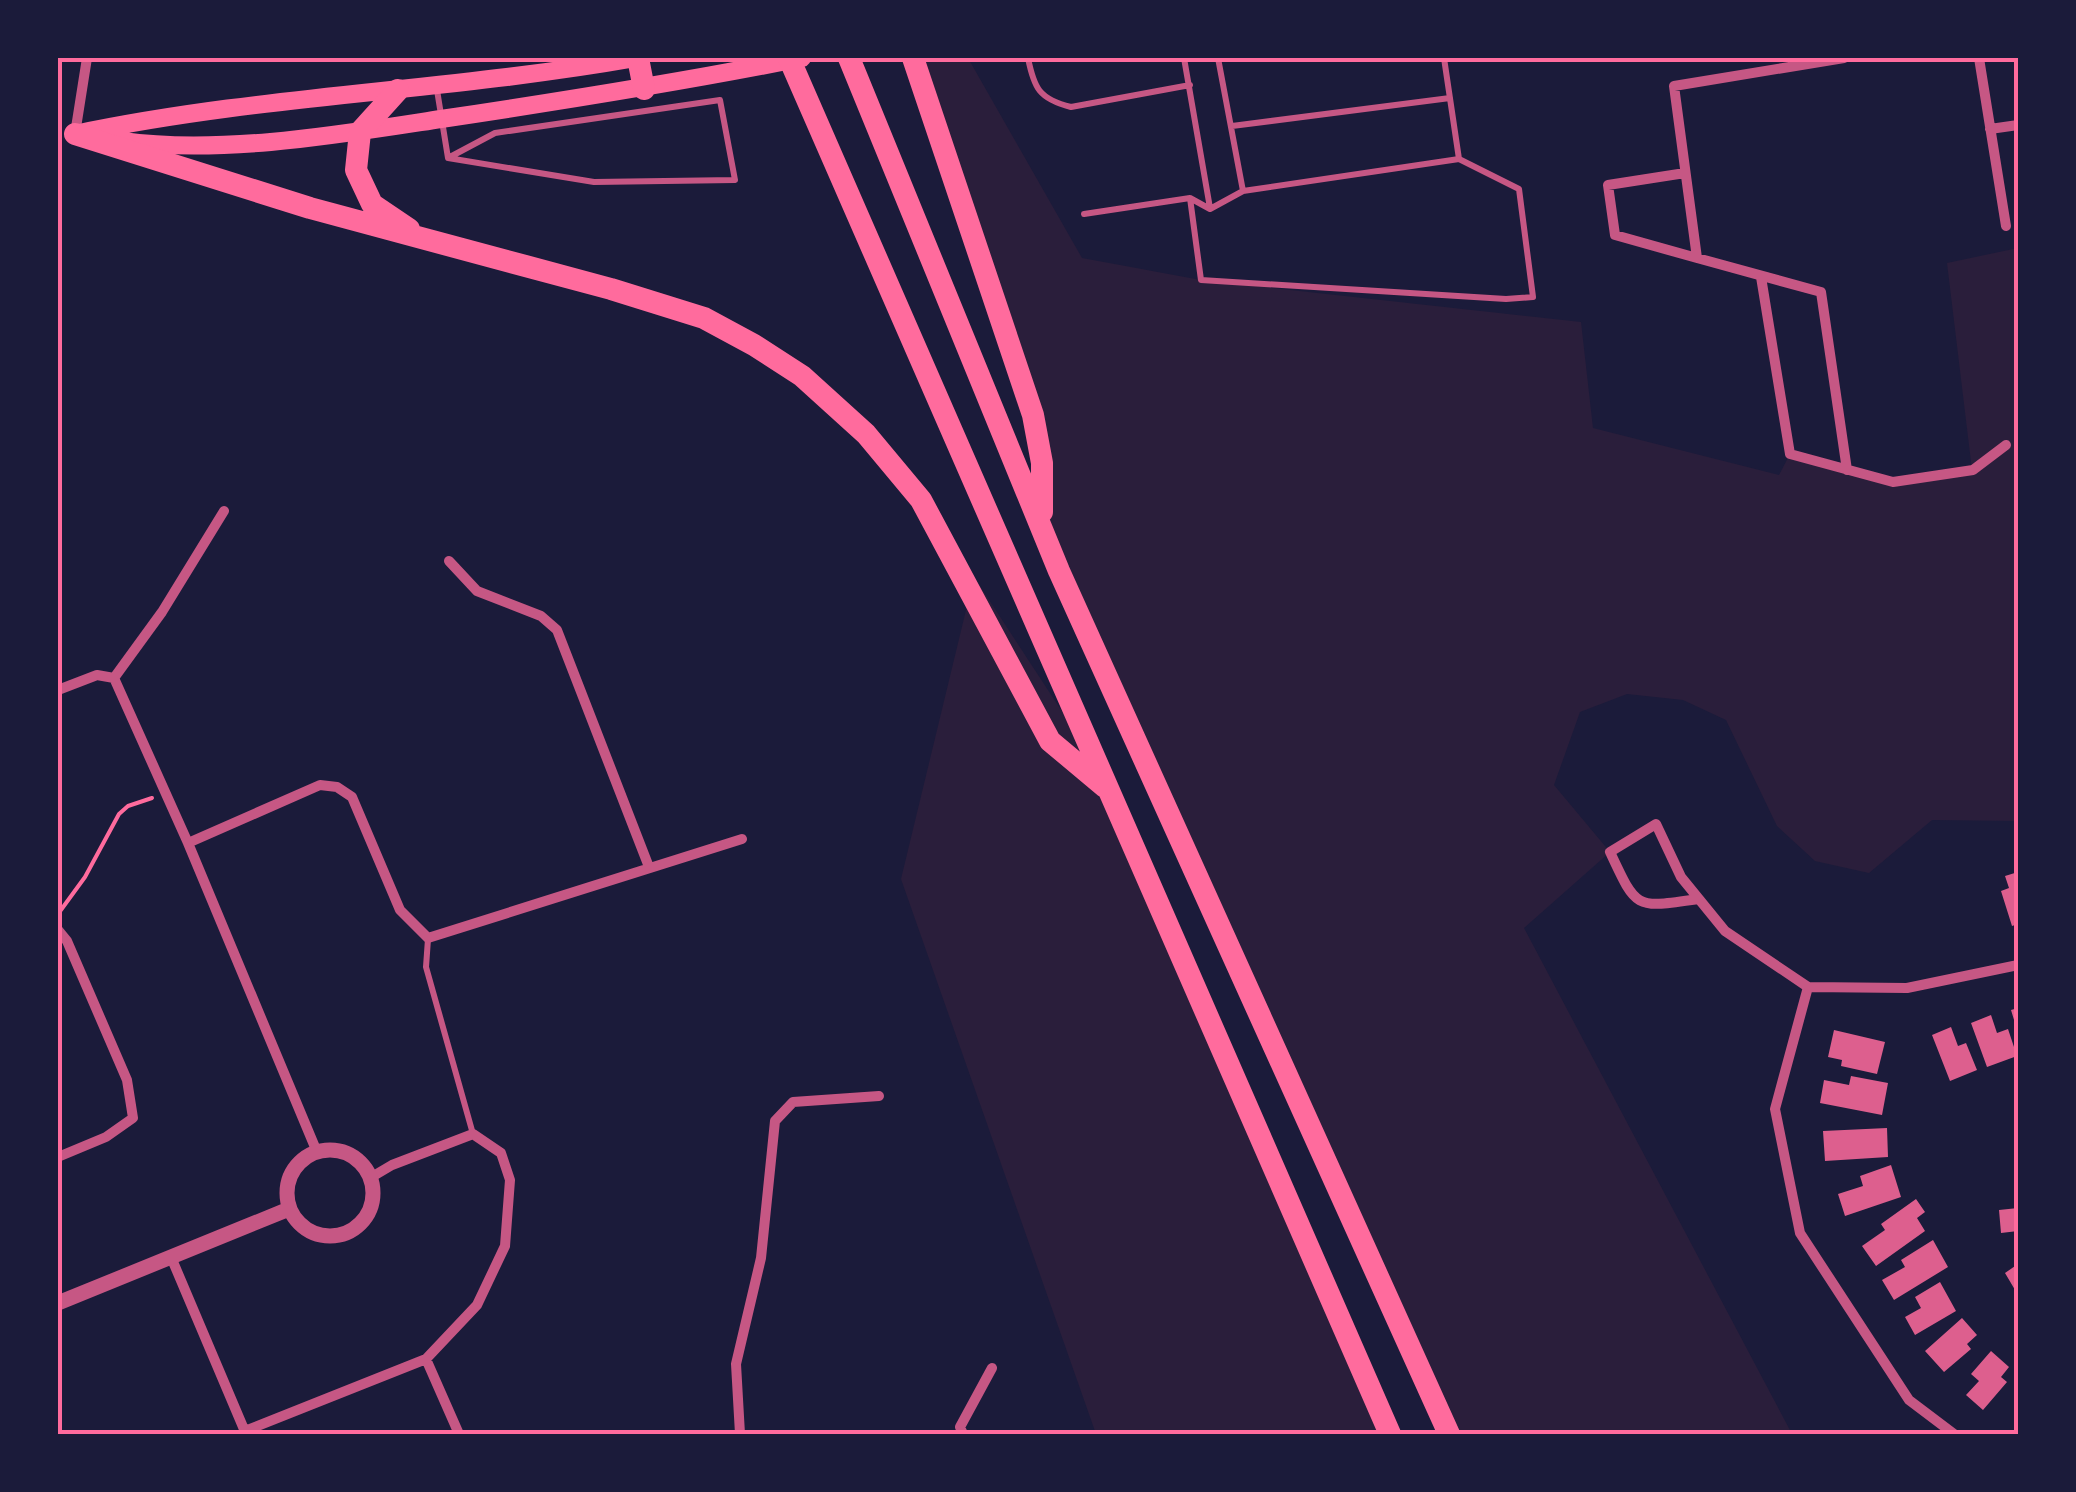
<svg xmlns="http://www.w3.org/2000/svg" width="2076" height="1492" font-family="Georgia,serif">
	<rect width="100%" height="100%" fill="#1b1b3a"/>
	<path fill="#2a1e3b" d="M 912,58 L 968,58 L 1082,258 L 1201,280 L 1581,322 L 1593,428 L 1779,475 L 1790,454 L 1893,481 L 1972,470 L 1947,263 L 2018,248 L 2018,821 L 1932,820 L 1869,873 L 1815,861 L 1777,826 L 1726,720 L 1683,700 L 1627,694 L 1580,712 L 1554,785 L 1610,852 L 1524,928 L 1792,1434 L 1449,1434 L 1042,526 L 1042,463 Z
		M 974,577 L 1116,794 L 1389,1434 L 1096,1434 L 901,879 Z"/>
	<path fill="#dd5f8e" d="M 2018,872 L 2018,924 L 2012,926 L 2001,891 L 2009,888 L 2005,876 Z
		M 2018,1008 L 2018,1033 L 2011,1010 Z
		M 1991,1015 L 1997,1033 L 2008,1029 L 2017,1056 L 1987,1067 L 1971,1023 Z
		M 1951,1027 L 1958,1046 L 1966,1043 L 1977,1070 L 1950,1081 L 1932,1035 Z
		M 1834,1030 L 1885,1042 L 1877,1074 L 1841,1066 L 1842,1060 L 1828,1057 Z
		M 1851,1076 L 1888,1083 L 1882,1115 L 1820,1103 L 1824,1080 L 1849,1085 Z
		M 1887,1128 L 1888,1157 L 1825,1161 L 1823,1131 Z
		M 1891,1165 L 1901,1197 L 1845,1216 L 1838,1194 L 1863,1186 L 1860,1176 Z
		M 1916,1199 L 1925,1212 L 1917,1218 L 1925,1231 L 1876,1266 L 1862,1246 L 1885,1230 L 1881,1224 Z
		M 2018,1208 L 2018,1231 L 2001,1233 L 1999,1210 Z
		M 1933,1240 L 1948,1267 L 1894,1300 L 1882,1280 L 1905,1267 L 1901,1260 Z
		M 2018,1264 L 2018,1295 L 2005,1273 Z
		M 1940,1282 L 1956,1311 L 1915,1335 L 1905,1317 L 1921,1308 L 1915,1297 Z
		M 1962,1318 L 1977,1335 L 1967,1344 L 1971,1349 L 1944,1372 L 1925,1351 Z
		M 1991,1351 L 2009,1367 L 2001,1377 L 2007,1382 L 1983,1410 L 1966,1395 L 1979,1381 L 1971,1374 Z"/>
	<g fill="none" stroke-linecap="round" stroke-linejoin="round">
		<path stroke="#ff6b9d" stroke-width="4" d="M 58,914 L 85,877 L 119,814 L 128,806 L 152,798"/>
		<path stroke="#c65784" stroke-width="6" d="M 1028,58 C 1034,88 1039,99 1071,107 L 1190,85
			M 1184,58 L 1210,208
			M 1218,58 L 1243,191
			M 437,90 L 448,158
			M 720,100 L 735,180 L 594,182 L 448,158 L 495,133 Z
			M 1232,126 L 1450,98
			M 1190,198 L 1201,280 L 1506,299 L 1533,297 L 1519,189 L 1459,159
			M 1084,214 L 1190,198 L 1210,209 L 1243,191 L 1459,159 L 1444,58
			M 428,939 L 426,967 L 473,1134"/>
		<path stroke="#c65784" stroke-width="10" d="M 1844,58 L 1674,86 L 1697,258 L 1821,292 L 1847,470
			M 1979,58 L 2006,226
			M 1990,129 L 2018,125
			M 75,134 L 87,58
			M 1685,173 L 1608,185 L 1615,235 L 1697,258
			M 1761,277 L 1790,454 L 1893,482 L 1973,470 L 2006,445
			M 449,561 L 477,591 L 541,616 L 557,630 L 649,867
			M 114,678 L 162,612 L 224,511
			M 58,690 L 97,675 L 114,678 L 188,843 L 317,1152
			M 188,843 L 320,785 L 337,787 L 352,797 L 400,910 L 428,938 L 742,839
			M 1698,899 C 1635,908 1637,910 1610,852 L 1656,824 L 1681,877 L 1725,931 L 1808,987 L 1907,988 L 2018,965
			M 58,930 L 67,941 L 127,1080 L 133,1118 L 106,1137 L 58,1157
			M 1808,987 L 1775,1109 L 1800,1233 L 1909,1400 L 1954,1434
			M 171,1257 L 246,1434
			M 426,1359 L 459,1434
			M 245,1431 L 426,1359 L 477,1305 L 505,1246 L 510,1180 L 501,1153 L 473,1134 L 392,1165 L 370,1178
			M 740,1434 L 736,1364 L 761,1258 L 775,1121 L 793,1102 L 879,1096
			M 963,1434 L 960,1427 L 992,1368"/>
		<path stroke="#c65784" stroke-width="15" d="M287 1193a43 43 0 1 1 86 0a43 43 0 1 1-86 0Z
			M 58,1303 L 289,1209"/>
		<path stroke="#ff6b9d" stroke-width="18" d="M 75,134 C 260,95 450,91 636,58
			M 122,141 C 221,155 343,134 441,119 C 562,101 682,82 802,58"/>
		<path stroke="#ff6b9d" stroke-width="22" d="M 638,58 L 644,89
			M 789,58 L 1390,1434
			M 849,58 L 1059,571 L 1449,1434
			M 913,58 L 1033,415 L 1042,463 L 1042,512
			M 398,90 L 360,132 L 356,170 L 372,204 L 409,229
			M 75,134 L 310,208 L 611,289 L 704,318 L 754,345 L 802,376 L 866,434 L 921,500 L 1050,741 L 1105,787"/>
	</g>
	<rect width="2076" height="1492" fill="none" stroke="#1b1b3a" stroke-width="120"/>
	<rect x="60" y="60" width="1956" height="1372" fill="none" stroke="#ff6b9d" stroke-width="4"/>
</svg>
